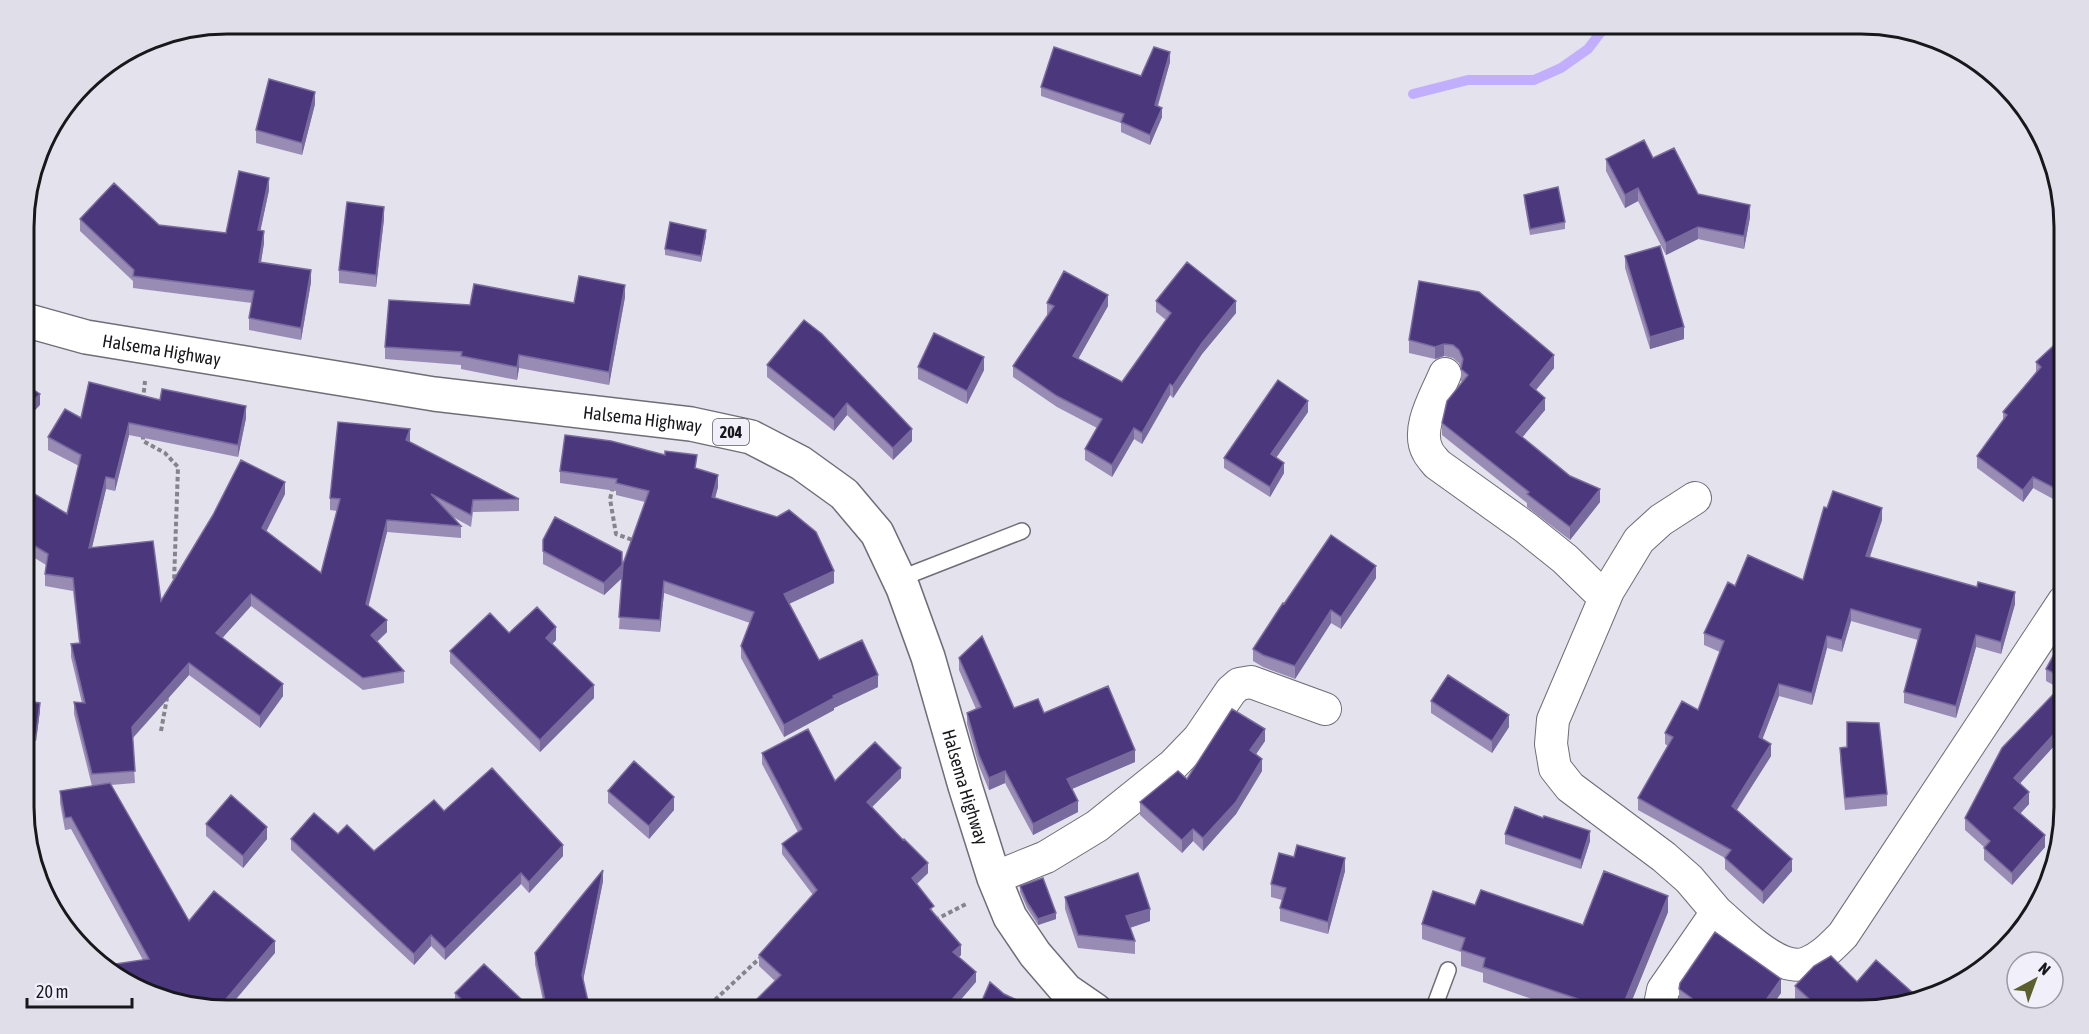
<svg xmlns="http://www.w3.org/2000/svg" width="2089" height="1034" font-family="'Asap Condensed',sans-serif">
	<rect width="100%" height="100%" fill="#e4e2ed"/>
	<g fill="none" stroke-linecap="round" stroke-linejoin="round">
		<path stroke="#c1affd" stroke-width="10" d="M 1413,94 L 1468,80 L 1534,80 L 1561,68 L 1588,49 L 1607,24"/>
		<g stroke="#6f6d77" stroke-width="18">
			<path id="lane" d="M 899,579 L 1022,531
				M 1433,1010 L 1448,970"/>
		</g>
		<g stroke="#6f6d77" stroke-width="34">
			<path id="street" d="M 1445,374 C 1436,396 1415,429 1428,452 C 1430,456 1434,460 1437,464 L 1525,527 L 1565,559 L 1605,598
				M 994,878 L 1046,857 L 1097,826 L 1173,765 L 1199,738 L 1231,691 L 1239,684 L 1251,682 L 1325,709
				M 1717,912 C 1737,929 1779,974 1807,963 C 1822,957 1832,946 1843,935 L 2064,601
				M 1659,1010 L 1663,990 L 1717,912 L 1689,879 L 1664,857 L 1570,787 L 1555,768 L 1551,744 L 1553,720 L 1608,591 L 1639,540 L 1661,520 L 1695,498"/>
		</g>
		<g stroke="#6f6d77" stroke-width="36">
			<g id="highway">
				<path id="s1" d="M 25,320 L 86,337 L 434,394 L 691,424 L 751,437 L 801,463 L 844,494 L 877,533 L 903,588 L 928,657 L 965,786 L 994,878 L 1010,917 L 1035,954 L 1066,990 L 1095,1010"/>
			</g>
		</g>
		<path stroke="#85848b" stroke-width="4" stroke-dasharray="4.5 3" stroke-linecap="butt" d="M 143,400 L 145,381
			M 143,435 L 143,441 L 165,453 L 178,467 L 174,582
			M 613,487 L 610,499 L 616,534 L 635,541
			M 161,731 L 167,698
			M 935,920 L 968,903
			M 704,1010 L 761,957"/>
		<use href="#lane" stroke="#fff" stroke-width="15"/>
		<use href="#street" stroke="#fff" stroke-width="32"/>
		<use href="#highway" stroke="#fff" stroke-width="33"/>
	</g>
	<path fill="#988cb4" d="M 1170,62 L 1158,106 L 1162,117 L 1150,145 L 1121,132 L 1121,123 L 1041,96 L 1041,87 L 1141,76 Z
		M 315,104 L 302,155 L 256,143 L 256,130 Z
		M 1653,158 L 1698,194 L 1750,217 L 1744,249 L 1698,239 L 1666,255 L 1638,201 L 1625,208 L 1606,171 L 1606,159 Z
		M 269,190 L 260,231 L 264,243 L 261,262 L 311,282 L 301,340 L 249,330 L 249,318 L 252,303 L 133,288 L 133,281 L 80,231 L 80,219 L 159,225 L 226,233 Z
		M 1524,195 L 1565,222 L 1565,229 L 1530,235 L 1524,201 Z
		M 384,219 L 376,287 L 339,283 L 339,270 Z
		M 706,236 L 701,262 L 665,255 L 665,249 Z
		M 1625,256 L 1684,339 L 1650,349 L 1625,268 Z
		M 1419,281 L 1554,368 L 1536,390 L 1545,410 L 1522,437 L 1600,502 L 1570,540 L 1527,507 L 1527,503 L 1442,435 L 1442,423 L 1462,382 L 1461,381 L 1461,369 L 1459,363 L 1453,358 L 1444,356 L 1435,359 L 1409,353 L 1409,340 Z
		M 625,297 L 609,385 L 519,368 L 517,380 L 461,369 L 461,365 L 385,359 L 385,347 L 470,305 L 574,303 Z
		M 1156,301 L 1236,313 L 1202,354 L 1173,398 L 1170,395 L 1142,444 L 1134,439 L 1112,477 L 1085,460 L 1085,449 L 1097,428 L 1057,407 L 1013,377 L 1013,366 L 1048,315 L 1047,314 L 1047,303 L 1108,306 L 1078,359 L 1122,382 L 1166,320 L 1156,312 Z
		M 804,320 L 912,441 L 893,460 L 847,415 L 834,431 L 767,377 L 767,365 Z
		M 2064,336 L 2064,505 L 2033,488 L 2023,502 L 1977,468 L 1977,456 L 2003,420 L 2003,412 L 2036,372 L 2036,362 Z
		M 918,367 L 984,370 L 967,404 L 918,379 Z
		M 160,400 L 246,418 L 238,457 L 129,435 L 115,491 L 106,489 L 92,547 L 161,601 L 285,494 L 266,531 L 321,573 L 337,511 L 330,510 L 330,498 L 410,441 L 410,442 L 519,499 L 519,511 L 473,512 L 471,527 L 453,517 L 461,526 L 461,538 L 387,532 L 368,605 L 387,632 L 377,642 L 404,671 L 404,683 L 363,690 L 251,606 L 222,638 L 283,696 L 260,728 L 189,675 L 132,738 L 135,783 L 111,785 L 189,921 L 275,953 L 143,960 L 71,829 L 65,830 L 60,803 L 60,791 L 92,786 L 74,714 L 74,702 L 82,703 L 71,657 L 71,644 L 79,643 L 73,591 L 45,586 L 45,574 L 46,565 L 25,552 L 25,488 L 67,514 L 79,466 L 48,450 L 48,437 L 81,418 Z
		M 1308,412 L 1276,458 L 1284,473 L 1270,497 L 1224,468 L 1224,458 Z
		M 697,469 L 718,487 L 715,498 L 834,583 L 789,604 L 819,660 L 878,687 L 834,708 L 834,710 L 784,737 L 741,658 L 741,646 L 750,623 L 664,593 L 660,632 L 619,629 L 622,578 L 604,595 L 543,564 L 543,540 L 622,574 L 645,502 L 616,495 L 616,491 L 560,483 L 560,471 Z
		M 1882,520 L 1870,557 L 2015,604 L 2001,654 L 1976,647 L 1956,718 L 1904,703 L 1904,692 L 1918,640 L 1851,621 L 1842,652 L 1827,648 L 1812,705 L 1779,696 L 1762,739 L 1771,756 L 1737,810 L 1792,871 L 1763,904 L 1725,869 L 1725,858 L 1638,810 L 1638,798 L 1668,746 L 1665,744 L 1665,733 L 1698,710 L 1720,652 L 1704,645 L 1704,633 L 1735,586 L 1803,580 Z
		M 1376,578 L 1341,629 L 1331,623 L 1295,679 L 1263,667 L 1253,661 L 1253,649 L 1284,604 Z
		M 509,633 L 556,640 L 552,644 L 594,698 L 540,752 L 450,663 L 450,651 Z
		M 2065,634 L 2065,734 L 2020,783 L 2029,804 L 2020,814 L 2045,847 L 2012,885 L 1984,860 L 1984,847 L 1965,830 L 1965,818 L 2059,688 L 2046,681 L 2046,669 Z
		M 959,658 L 1014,708 L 1044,713 L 1135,762 L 1072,789 L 1078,812 L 1033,835 L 1005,783 L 989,790 L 979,766 L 967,724 L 967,713 L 976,709 L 959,670 Z
		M 26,701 L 40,710 L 36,741 L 26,740 Z
		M 1431,701 L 1509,727 L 1492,753 L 1431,713 Z
		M 1265,741 L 1256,754 L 1262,771 L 1236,814 L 1203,851 L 1193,841 L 1182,853 L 1140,815 L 1140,802 Z
		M 1840,748 L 1887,794 L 1887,806 L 1845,810 L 1840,760 Z
		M 762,753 L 835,781 L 901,778 L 872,807 L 928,873 L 917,884 L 934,913 L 961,955 L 959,957 L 976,982 L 775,981 L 759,966 L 759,955 L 813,895 L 782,854 L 782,844 L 798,832 L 762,764 Z
		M 608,791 L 674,810 L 649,839 L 608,803 Z
		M 444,811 L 563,856 L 529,893 L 521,884 L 445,960 L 431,946 L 414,965 L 291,850 L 291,839 L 338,834 L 374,851 Z
		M 206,824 L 267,839 L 243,868 L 206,836 Z
		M 1505,834 L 1590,841 L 1581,869 L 1505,844 Z
		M 1345,871 L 1328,934 L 1280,921 L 1280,908 L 1282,900 L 1271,897 L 1271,884 Z
		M 603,881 L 583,980 L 590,1010 L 545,1010 L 535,964 L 535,953 Z
		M 1020,886 L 1056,919 L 1038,925 L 1027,908 L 1020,892 Z
		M 1065,897 L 1150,921 L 1130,928 L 1135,941 L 1135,954 L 1078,948 L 1065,909 Z
		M 1475,905 L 1583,925 L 1668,912 L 1628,1010 L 1563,1010 L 1483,982 L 1483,973 L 1461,966 L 1461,952 L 1422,939 L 1422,924 Z
		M 1857,982 L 1914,996 L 1874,1010 L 1806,1010 L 1795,999 L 1795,986 Z
		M 1679,989 L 1781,993 L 1769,1010 L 1689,1010 L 1679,1003 Z
		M 455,993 L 521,1010 L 460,1010 L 455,1006 Z"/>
	<path fill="#796a9d" d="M 1170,52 L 1170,62 L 1155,114 L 1155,105 Z
		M 315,92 L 315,104 L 302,155 L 302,143 Z
		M 1162,108 L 1162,117 L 1150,145 L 1150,135 Z
		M 269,178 L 269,190 L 258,242 L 258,230 Z
		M 1638,188 L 1638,201 L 1625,208 L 1625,195 Z
		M 1750,205 L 1750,217 L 1744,249 L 1744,236 Z
		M 384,207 L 384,219 L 376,287 L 376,275 Z
		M 1698,227 L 1698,239 L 1666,255 L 1666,243 Z
		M 706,230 L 706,236 L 701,262 L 701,256 Z
		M 264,231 L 264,243 L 259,274 L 259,262 Z
		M 311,270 L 311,282 L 301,340 L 301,328 Z
		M 625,285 L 625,297 L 609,385 L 609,372 Z
		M 1108,295 L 1108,306 L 1073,368 L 1073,356 Z
		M 1236,301 L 1236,313 L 1202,354 L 1173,398 L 1173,386 L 1202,343 Z
		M 1684,327 L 1684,339 L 1650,349 L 1650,337 Z
		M 1444,344 L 1444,356 L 1435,359 L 1435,347 Z
		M 519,355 L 519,368 L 517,380 L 517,367 Z
		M 1554,355 L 1554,368 L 1530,397 L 1530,385 Z
		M 984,357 L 984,370 L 967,404 L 967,391 Z
		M 1170,384 L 1170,395 L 1142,444 L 1142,433 Z
		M 40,394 L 40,405 L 25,421 L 25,409 Z
		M 1545,398 L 1545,410 L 1516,445 L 1516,432 Z
		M 1308,401 L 1308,412 L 1271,465 L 1271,454 Z
		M 847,403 L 847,415 L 834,431 L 834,419 Z
		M 246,406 L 246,418 L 238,457 L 238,445 Z
		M 129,423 L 129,435 L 115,491 L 115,479 Z
		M 1134,428 L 1134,439 L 1112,477 L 1112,465 Z
		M 410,429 L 410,441 L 406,453 L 406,440 Z
		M 912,429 L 912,441 L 893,460 L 893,448 Z
		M 1284,463 L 1284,473 L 1270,497 L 1270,487 Z
		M 718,475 L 718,487 L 712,509 L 712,497 Z
		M 106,477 L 106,489 L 89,560 L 89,548 Z
		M 2033,477 L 2033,488 L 2023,502 L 2023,490 Z
		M 285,482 L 285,494 L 262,540 L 262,528 Z
		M 1600,489 L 1600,502 L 1570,540 L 1570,527 Z
		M 1882,508 L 1882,520 L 1866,567 L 1866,556 Z
		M 387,520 L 387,532 L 366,616 L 366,604 Z
		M 622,565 L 622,578 L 604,595 L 604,583 Z
		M 1376,566 L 1376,578 L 1341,629 L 1341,617 Z
		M 834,571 L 834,583 L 784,606 L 784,594 Z
		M 664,581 L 664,593 L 660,632 L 660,620 Z
		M 2015,592 L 2015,604 L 2001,654 L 2001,642 Z
		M 251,594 L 251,606 L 216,645 L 216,633 Z
		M 1851,609 L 1851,621 L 1842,652 L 1842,640 Z
		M 1331,610 L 1331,623 L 1295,679 L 1295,666 Z
		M 387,620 L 387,632 L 371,647 L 371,635 Z
		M 556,627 L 556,640 L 546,650 L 546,638 Z
		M 1976,635 L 1976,647 L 1956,718 L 1956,706 Z
		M 1827,636 L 1827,648 L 1812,705 L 1812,693 Z
		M 189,663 L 189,675 L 132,739 L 132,727 Z
		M 878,675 L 878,687 L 834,708 L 834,710 L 784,737 L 784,725 L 833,696 Z
		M 283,684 L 283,696 L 260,728 L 260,716 Z
		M 1779,684 L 1779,696 L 1759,748 L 1759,737 Z
		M 594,685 L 594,698 L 540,752 L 540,740 Z
		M 40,703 L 40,710 L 36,741 L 36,734 Z
		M 1509,715 L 1509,727 L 1492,753 L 1492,741 Z
		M 2065,722 L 2065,734 L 2014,790 L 2014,778 Z
		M 1265,729 L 1265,741 L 1250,763 L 1250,750 Z
		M 1771,744 L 1771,756 L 1732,817 L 1732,806 Z
		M 1135,750 L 1135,762 L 1067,791 L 1067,779 Z
		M 1262,759 L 1262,771 L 1236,814 L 1203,851 L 1203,838 Z
		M 901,768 L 901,778 L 867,812 L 867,802 Z
		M 1005,771 L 1005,783 L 989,790 L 989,778 Z
		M 2029,792 L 2029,804 L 2014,820 L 2014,808 Z
		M 674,797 L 674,810 L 649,839 L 649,826 Z
		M 1078,801 L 1078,812 L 1033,835 L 1033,824 Z
		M 267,827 L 267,839 L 243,868 L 243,856 Z
		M 1193,829 L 1193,841 L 1182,853 L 1182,840 Z
		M 1590,831 L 1590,841 L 1581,869 L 1581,860 Z
		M 2045,835 L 2045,847 L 2012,885 L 2012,873 Z
		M 563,845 L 563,856 L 529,893 L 529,882 Z
		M 1345,858 L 1345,871 L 1328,934 L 1328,922 Z
		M 1792,859 L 1792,871 L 1763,904 L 1763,892 Z
		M 928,863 L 928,873 L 912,888 L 912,878 Z
		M 603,870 L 603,881 L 582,986 L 582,975 Z
		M 521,873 L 521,884 L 445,960 L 445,949 Z
		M 1668,896 L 1668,912 L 1628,1010 L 1621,1010 Z
		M 1150,909 L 1150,921 L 1126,929 L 1126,916 Z
		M 1056,913 L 1056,919 L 1038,925 L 1038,919 Z
		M 431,935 L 431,946 L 414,965 L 414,954 Z
		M 275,941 L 275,953 L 227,1010 L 222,1009 L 222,1004 Z
		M 961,945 L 961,955 L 953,962 L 953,952 Z
		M 976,972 L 976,982 L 952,1010 L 943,1010 Z
		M 1781,979 L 1781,993 L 1769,1010 L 1759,1010 Z
		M 521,999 L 521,1010 L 510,1010 Z"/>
	<path fill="#4b377b" stroke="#796a9d" stroke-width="1.5" d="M 1054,47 L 1141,76 L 1154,47 L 1170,52 L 1155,105 L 1162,108 L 1150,135 L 1121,122 L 1124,114 L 1041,87 Z
		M 269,79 L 315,92 L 302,143 L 256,130 Z
		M 1644,140 L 1653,158 L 1674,148 L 1698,194 L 1750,205 L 1744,236 L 1698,227 L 1666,243 L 1638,188 L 1625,195 L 1606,159 Z
		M 239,171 L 269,178 L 258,230 L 264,231 L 259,262 L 311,270 L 301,328 L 249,318 L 254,291 L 133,276 L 134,270 L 80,219 L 114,183 L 159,225 L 226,233 Z
		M 1558,187 L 1565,222 L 1530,229 L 1524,195 Z
		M 347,202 L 384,207 L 376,275 L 339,270 Z
		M 670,222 L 706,230 L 701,256 L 665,249 Z
		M 1660,246 L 1684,327 L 1650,337 L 1625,256 Z
		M 1187,262 L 1236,301 L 1202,343 L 1173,386 L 1170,384 L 1142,433 L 1134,428 L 1112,465 L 1085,449 L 1102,419 L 1057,396 L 1013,366 L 1054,306 L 1047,303 L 1064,271 L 1108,295 L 1073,356 L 1122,382 L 1171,313 L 1156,301 Z
		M 579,276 L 625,285 L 609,372 L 519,355 L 517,367 L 461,356 L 462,352 L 385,347 L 389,300 L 470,305 L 474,284 L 574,303 Z
		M 1419,281 L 1479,292 L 1554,355 L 1530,385 L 1545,398 L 1516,432 L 1570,476 L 1600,489 L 1570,527 L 1527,494 L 1529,492 L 1442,423 L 1447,401 L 1468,375 L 1461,369 L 1463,359 L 1459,350 L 1453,345 L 1444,344 L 1435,347 L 1409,340 Z
		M 804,320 L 822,334 L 912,429 L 893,448 L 847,403 L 834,419 L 767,365 Z
		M 934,333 L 984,357 L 967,391 L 918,367 Z
		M 2064,336 L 2064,493 L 2033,477 L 2023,490 L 1977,456 L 2007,415 L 2003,412 L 2041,367 L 2036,362 Z
		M 1278,380 L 1308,401 L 1271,454 L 1284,463 L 1270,487 L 1224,458 Z
		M 89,382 L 160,400 L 162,389 L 246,406 L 238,445 L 129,423 L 115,479 L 106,477 L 89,548 L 153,541 L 161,601 L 213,515 L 241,460 L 285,482 L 262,528 L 321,573 L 340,499 L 330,498 L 338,422 L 410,429 L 406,440 L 519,499 L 473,500 L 471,515 L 431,494 L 461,526 L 387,520 L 366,604 L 387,620 L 371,635 L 404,671 L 363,678 L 251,594 L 216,633 L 283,684 L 260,716 L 189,663 L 132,727 L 135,771 L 92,774 L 74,702 L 85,703 L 71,644 L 80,643 L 73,578 L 45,574 L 48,554 L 25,540 L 25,488 L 67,514 L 81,455 L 48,437 L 65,409 L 81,418 Z
		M 25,384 L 40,394 L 25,409 Z
		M 565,435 L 611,441 L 665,455 L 665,451 L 697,455 L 695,468 L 718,475 L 712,497 L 777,517 L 789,510 L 816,532 L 834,571 L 784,594 L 819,660 L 862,640 L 878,675 L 833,696 L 834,698 L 784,725 L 741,646 L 754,612 L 664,581 L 660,620 L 619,617 L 623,564 L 649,491 L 616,483 L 617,479 L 560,471 Z
		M 1833,491 L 1882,508 L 1866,556 L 1977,587 L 1978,582 L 2015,592 L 2001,642 L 1976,635 L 1956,706 L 1904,692 L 1921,629 L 1851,609 L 1842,640 L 1827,636 L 1812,693 L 1779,684 L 1759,737 L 1771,744 L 1732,806 L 1792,859 L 1763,892 L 1725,858 L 1731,850 L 1638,798 L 1673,737 L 1665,733 L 1682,701 L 1698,710 L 1724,641 L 1704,633 L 1728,582 L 1735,586 L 1748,555 L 1803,580 L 1824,507 L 1827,508 Z
		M 555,517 L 622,552 L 622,565 L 604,583 L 543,551 L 543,540 Z
		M 1331,535 L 1376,566 L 1341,617 L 1331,610 L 1295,666 L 1263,655 L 1253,649 L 1283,603 L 1284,604 Z
		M 537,607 L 556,627 L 546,638 L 594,685 L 540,740 L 450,651 L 490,613 L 509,633 Z
		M 2065,634 L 2065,679 L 2046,669 Z
		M 982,636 L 1014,708 L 1038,699 L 1044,713 L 1108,686 L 1135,750 L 1067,779 L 1078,801 L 1033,824 L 1005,771 L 989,778 L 979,755 L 967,713 L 981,707 L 959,658 Z
		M 1448,675 L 1509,715 L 1492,741 L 1431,701 Z
		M 2065,682 L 2065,722 L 2014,778 L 2029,792 L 2014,808 L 2045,835 L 2012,873 L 1984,848 L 1990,841 L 1965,818 L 2002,748 Z
		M 26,701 L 40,703 L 36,734 L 26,733 Z
		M 1232,709 L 1265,729 L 1250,750 L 1262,759 L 1236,802 L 1203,838 L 1193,829 L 1182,840 L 1140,802 L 1178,771 L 1187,779 Z
		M 1847,722 L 1879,723 L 1887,794 L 1845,798 L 1840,748 L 1847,747 Z
		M 808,729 L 835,781 L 875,742 L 901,768 L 867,802 L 903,840 L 904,839 L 928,863 L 912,878 L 934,906 L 930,909 L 961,945 L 953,952 L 976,972 L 943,1010 L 746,1010 L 781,975 L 759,955 L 817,890 L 782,844 L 802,829 L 762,753 Z
		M 634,761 L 674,797 L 649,826 L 608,791 Z
		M 492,768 L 563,845 L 529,882 L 521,873 L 445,949 L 431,935 L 414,954 L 291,839 L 314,813 L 338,834 L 347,825 L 374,851 L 434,800 L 444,811 Z
		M 110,783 L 189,921 L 214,891 L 275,941 L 222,1004 L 223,1009 L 138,989 L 109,965 L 149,959 L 71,817 L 65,818 L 60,791 Z
		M 231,795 L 267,827 L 243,856 L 206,824 Z
		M 1515,807 L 1543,818 L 1544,816 L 1590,831 L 1581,860 L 1505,834 Z
		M 1297,845 L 1345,858 L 1328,922 L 1280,908 L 1286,888 L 1271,884 L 1279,853 L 1294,857 Z
		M 603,870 L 582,975 L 590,1010 L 547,1010 L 535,953 Z
		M 1604,871 L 1668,896 L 1621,1010 L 1577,1010 L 1574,1008 L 1578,999 L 1483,967 L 1485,958 L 1461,950 L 1465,938 L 1422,924 L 1433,891 L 1475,905 L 1481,890 L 1583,925 Z
		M 1138,873 L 1150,909 L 1126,916 L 1135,941 L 1078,935 L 1065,897 Z
		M 1043,878 L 1056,913 L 1038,919 L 1027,902 L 1020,886 Z
		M 1715,932 L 1781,979 L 1759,1010 L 1708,1010 L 1679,989 L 1680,983 Z
		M 1831,956 L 1857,982 L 1876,960 L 1914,994 L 1912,997 L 1874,1010 L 1821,1010 L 1795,986 L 1814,966 Z
		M 484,964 L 521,999 L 510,1010 L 472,1010 L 455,993 Z
		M 990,982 L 1004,994 L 1038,1010 L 978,1010 Z
		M 612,1006 L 613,1010 L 594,1010 Z"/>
	<g text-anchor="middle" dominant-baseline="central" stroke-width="6" stroke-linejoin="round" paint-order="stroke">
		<rect fill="#f1effa" stroke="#59585e" stroke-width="1.5" x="713" y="419" width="36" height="26" rx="4.5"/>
		<g font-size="16" font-weight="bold" fill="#18171b">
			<text x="731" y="432">204</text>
		</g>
		<g font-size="18" fill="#18171b" stroke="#f1effa">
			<text stroke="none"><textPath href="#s1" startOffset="140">Halsema Highway</textPath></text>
			<text stroke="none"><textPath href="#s1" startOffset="626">Halsema Highway</textPath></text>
			<text stroke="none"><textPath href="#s1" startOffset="1166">Halsema Highway</textPath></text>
		</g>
	</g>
	<path d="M0 0H2089V1034H0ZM227 34H1861A193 193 0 0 1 2054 227V807A193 193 0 0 1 1861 1000H227A193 193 0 0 1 34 807V227A193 193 0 0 1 227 34Z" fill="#e0dee8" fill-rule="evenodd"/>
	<path fill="none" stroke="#18171b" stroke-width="3" d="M227 34H1861A193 193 0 0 1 2054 227V807A193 193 0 0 1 1861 1000H227A193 193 0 0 1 34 807V227A193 193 0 0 1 227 34Z"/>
	<g transform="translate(2035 980) rotate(41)"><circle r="28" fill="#f1effa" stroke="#9a99a1" stroke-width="1.5"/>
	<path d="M0-4.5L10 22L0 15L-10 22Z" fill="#5b5f2d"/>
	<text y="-9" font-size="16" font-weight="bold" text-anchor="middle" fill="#18171b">N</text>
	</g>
	<path d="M27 998v9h105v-9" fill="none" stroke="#18171b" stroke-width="3"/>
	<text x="36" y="998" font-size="18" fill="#18171b" stroke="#f1effa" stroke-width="4.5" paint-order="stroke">20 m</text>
</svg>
